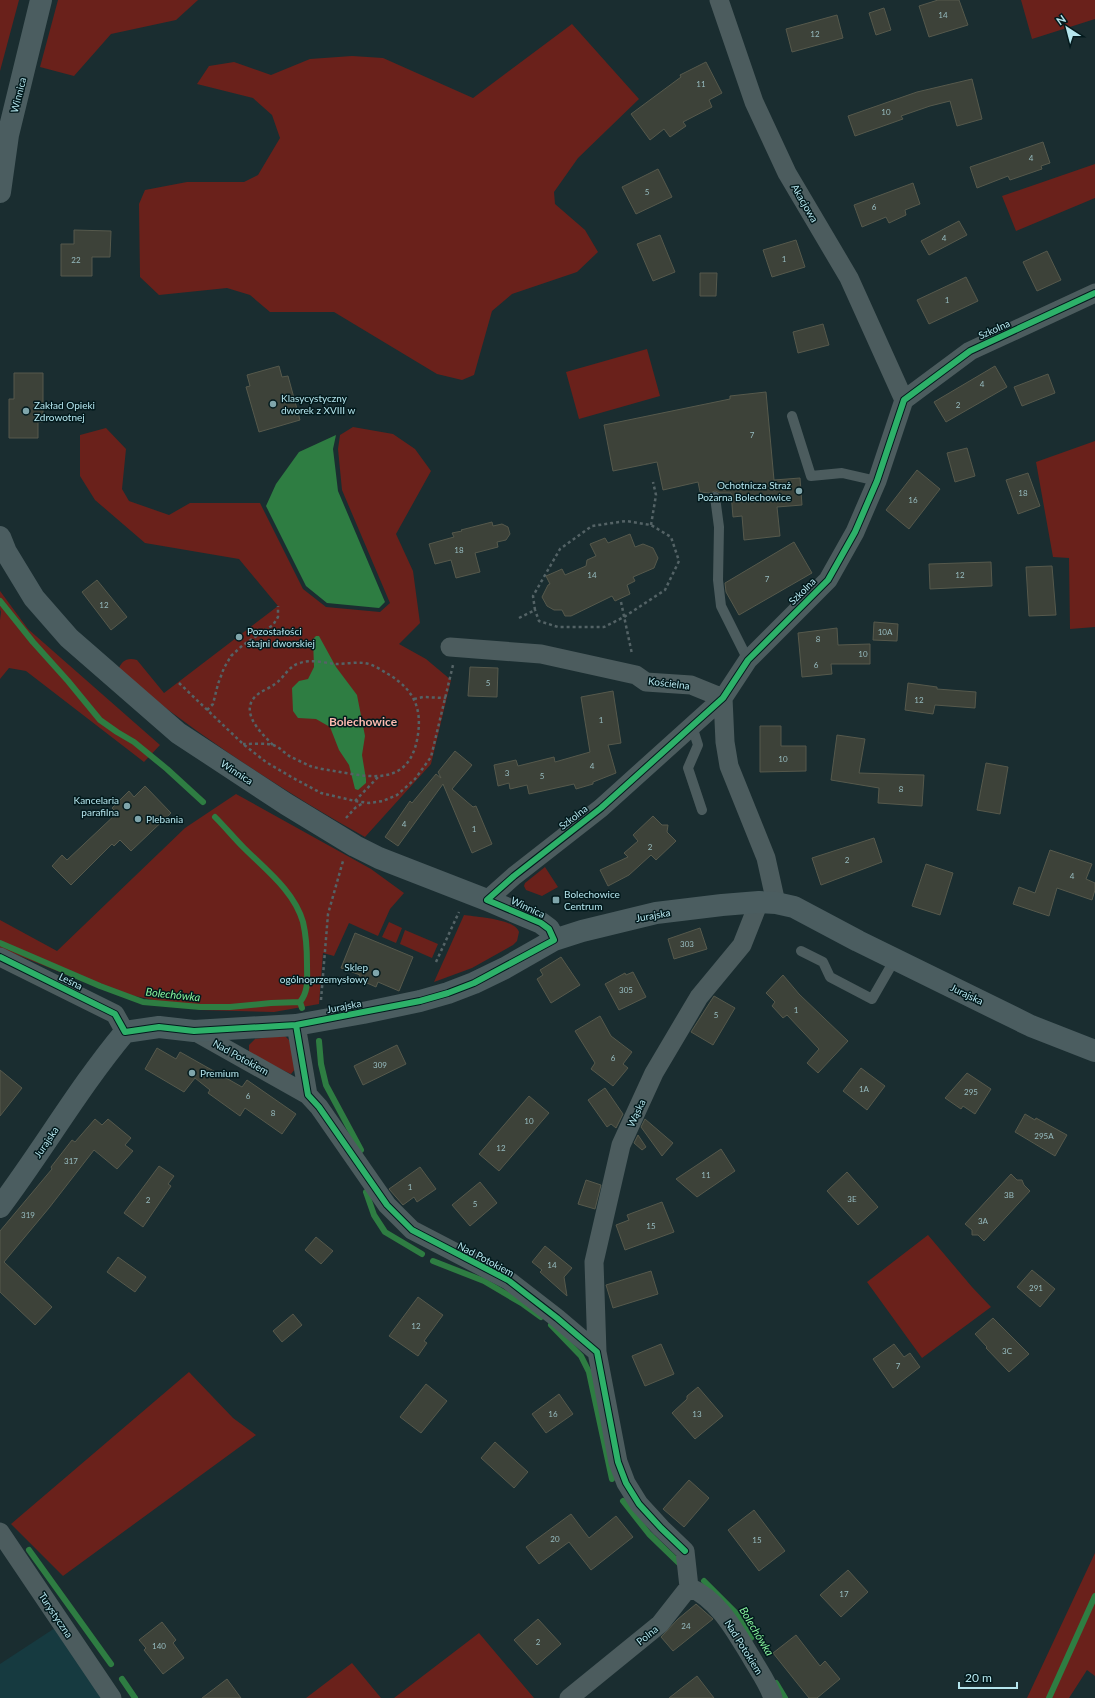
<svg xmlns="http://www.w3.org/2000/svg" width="1095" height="1698" font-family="Lato,sans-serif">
	<rect width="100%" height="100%" fill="#1a2d30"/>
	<path fill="#163a40" d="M 58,1626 L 108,1698 L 0,1698 L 0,1664 Z"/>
	<path fill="#6a211b" d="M 0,0 L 19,0 L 0,71 Z
		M 58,0 L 198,0 L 176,20 L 111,34 L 74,76 L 40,67 Z
		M 1021,0 L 1095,0 L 1095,19 L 1032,39 Z
		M 572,24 L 639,99 L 578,158 L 554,192 L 555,204 L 585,230 L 598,252 L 577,272 L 512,294 L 492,311 L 474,375 L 462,380 L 437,374 L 334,312 L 270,312 L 250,295 L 227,288 L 159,295 L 140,277 L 139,204 L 145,190 L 187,182 L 244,182 L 258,175 L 280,138 L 272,115 L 253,98 L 197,84 L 209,66 L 234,62 L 271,75 L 310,59 L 352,56 L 383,58 L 473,98 Z
		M 1095,164 L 1095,198 L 1016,231 L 1002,196 Z
		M 647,349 L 660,396 L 579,419 L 566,372 Z
		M 353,427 L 393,434 L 415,449 L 431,471 L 396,534 L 413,571 L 420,623 L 399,644 L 426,659 L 451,680 L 431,764 L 365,837 C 279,789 195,733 118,671 C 121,661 127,657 137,660 L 164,693 L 278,606 L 239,559 L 145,543 L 95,500 L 80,476 L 80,435 L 106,428 L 126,449 L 122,489 L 129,501 L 169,515 L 190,503 L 260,503 L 303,589 L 326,607 L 380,612 L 390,603 L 342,490 L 338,449 L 340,435 Z
		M 1095,441 L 1095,627 L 1070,629 L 1069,558 L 1053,557 L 1036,462 Z
		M 0,591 L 28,629 L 160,745 L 144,762 L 26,671 L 9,668 L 0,679 L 0,620 L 1,612 L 0,609 Z
		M 236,794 L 371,869 L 404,893 L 390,909 L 378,936 L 349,923 L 334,956 L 323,953 L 319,1004 L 274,1012 L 200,1010 L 102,989 L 0,948 L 0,920 L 57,951 L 185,828 Z
		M 545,867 L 558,887 L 542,896 L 526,890 L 524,886 L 525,883 Z
		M 464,915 C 477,917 515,919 519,932 L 517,941 L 513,945 L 472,968 L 434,982 Z
		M 389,922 L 402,928 L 396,943 L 382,937 Z
		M 405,930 L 438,944 L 432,958 L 400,944 Z
		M 284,1035 L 291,1042 L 295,1069 L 291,1074 L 249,1054 L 249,1045 L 255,1039 Z
		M 928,1235 L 972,1287 L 991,1307 L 922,1358 L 867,1282 Z
		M 189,1372 L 233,1418 L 256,1435 L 63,1576 L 11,1524 Z
		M 1095,1553 L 1095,1676 L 1087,1670 L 1069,1698 L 1027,1698 Z
		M 479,1633 L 534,1698 L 394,1698 Z
		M 352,1663 L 381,1698 L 306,1698 Z"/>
	<path fill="#2e7d42" d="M 336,435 L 333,449 L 338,491 L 385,602 L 379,608 L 327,603 L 306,586 L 266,506 L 276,484 L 299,452 Z
		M 316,636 L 319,636 L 336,667 L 357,695 L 365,736 L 362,755 L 366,779 L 366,783 L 358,790 L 355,789 L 349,765 L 339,750 L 330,727 L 316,719 L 298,718 L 293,711 L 292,688 L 299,681 L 308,679 L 314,667 L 313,639 Z"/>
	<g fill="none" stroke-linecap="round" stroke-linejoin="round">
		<path stroke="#2e7d42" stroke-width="6" d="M 0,601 L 33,642 L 68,681 L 100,720 L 117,732 L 134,742 L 167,769 L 203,802
			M 215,817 C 225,827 234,838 244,848 C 266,870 294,891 303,922 C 306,935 307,950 307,964 C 307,978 309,991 300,1002
			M 0,943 L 100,986 L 143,1002 L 200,1007 L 230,1007 L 271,1003 L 300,1002 L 302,1008
			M 319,1041 L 321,1064 L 326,1085 L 361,1150
			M 366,1192 L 374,1215 L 385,1232 L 422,1254
			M 433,1261 L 484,1281 L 523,1304 L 541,1317
			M 551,1325 L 581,1356 L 589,1372 L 612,1479
			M 623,1501 L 649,1534 L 680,1564
			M 29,1550 L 111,1664
			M 704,1581 L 735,1612 L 751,1638
			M 122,1679 L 135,1698
			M 776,1683 L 785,1698
			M 1049,1698 L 1095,1596"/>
	</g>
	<path fill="#3d4239" stroke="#56594c" d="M 938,0 L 959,0 L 968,25 L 929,37 L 919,6 Z
		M 884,8 L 891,30 L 876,35 L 869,13 Z
		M 837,15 L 843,38 L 792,52 L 786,29 Z
		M 706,62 L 722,93 L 709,100 L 712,107 L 683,122 L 686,126 L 670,137 L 664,129 L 650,140 L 631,114 L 681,77 L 680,75 Z
		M 972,79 L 982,119 L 957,126 L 950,101 L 930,106 L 901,116 L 903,119 L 855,136 L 848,116 L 917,92 Z
		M 1043,142 L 1050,163 L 1041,166 L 1042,169 L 1010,180 L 1008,176 L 977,188 L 970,167 Z
		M 658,169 L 672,197 L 636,214 L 622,187 Z
		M 913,183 L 920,204 L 905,210 L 906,215 L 889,223 L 886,217 L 862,227 L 854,205 Z
		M 959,221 L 967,235 L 929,255 L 921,241 Z
		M 74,230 L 111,231 L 110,257 L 92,257 L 92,276 L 61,276 L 61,244 L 74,244 Z
		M 660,235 L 675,272 L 653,281 L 637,244 Z
		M 796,240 L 805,267 L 772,277 L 763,250 Z
		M 1047,251 L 1061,280 L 1037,291 L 1023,262 Z
		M 700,273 L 717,273 L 716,296 L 700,296 Z
		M 966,277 L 978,301 L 929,324 L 917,300 Z
		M 823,324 L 829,345 L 798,353 L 793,332 Z
		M 279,366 L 282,377 L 288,376 L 300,420 L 259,432 L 246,387 L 250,386 L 247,375 Z
		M 995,366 L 1007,387 L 946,422 L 934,402 Z
		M 14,373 L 43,373 L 43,422 L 38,422 L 38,438 L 9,438 L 9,399 L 14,399 Z
		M 1048,374 L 1055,393 L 1022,406 L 1014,387 Z
		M 766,392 L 774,480 L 800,478 L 802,505 L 777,507 L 780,536 L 744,540 L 742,516 L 733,517 L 731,493 L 720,493 L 715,491 L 710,493 L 700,492 L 698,482 L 663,490 L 657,462 L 613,471 L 604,425 L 730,399 L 730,396 Z
		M 967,448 L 975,476 L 955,482 L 947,453 Z
		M 917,470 L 940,489 L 909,529 L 886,510 Z
		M 1028,473 L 1040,506 L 1018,514 L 1006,480 Z
		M 492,522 L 493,526 L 502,524 L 508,527 L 510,534 L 506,540 L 497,542 L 498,547 L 475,553 L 480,572 L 456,578 L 451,560 L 435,564 L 429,544 L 454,537 L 452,533 L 462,531 L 461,530 Z
		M 630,534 L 635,547 L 643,544 L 653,548 L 658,558 L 654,568 L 633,577 L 635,581 L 627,585 L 630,594 L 615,601 L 612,596 L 571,616 L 565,616 L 562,610 L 554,610 L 547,606 L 542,597 L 548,585 L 550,584 L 546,576 L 562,569 L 565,575 L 586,566 L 587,560 L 596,556 L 590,544 L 605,538 L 608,543 Z
		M 794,542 L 812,573 L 739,615 L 726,592 L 725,583 Z
		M 991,562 L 992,586 L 930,589 L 929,564 Z
		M 1052,566 L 1056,615 L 1029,616 L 1026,567 Z
		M 97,580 L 127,617 L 111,630 L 82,592 Z
		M 874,622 L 898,624 L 897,641 L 873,640 Z
		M 837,628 L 838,645 L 870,644 L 870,664 L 831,664 L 832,674 L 802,677 L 798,633 Z
		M 470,667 L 498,668 L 497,697 L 468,696 Z
		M 908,683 L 937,687 L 937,689 L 976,692 L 975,708 L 935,705 L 933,714 L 905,710 Z
		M 613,691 L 621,743 L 608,745 L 616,773 L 593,782 L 593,784 L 576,789 L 574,784 L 529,794 L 527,785 L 510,789 L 509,783 L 498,786 L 494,765 L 516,760 L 518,766 L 554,757 L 555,762 L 590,752 L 581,697 Z
		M 760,726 L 781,726 L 781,746 L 806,746 L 806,771 L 760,772 Z
		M 837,735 L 865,739 L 859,773 L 924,775 L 922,806 L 878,803 L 879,788 L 831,780 Z
		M 455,751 L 472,765 L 452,789 L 473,807 L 476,806 L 492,844 L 472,853 L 443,784 L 398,846 L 385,837 L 410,801 L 412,803 L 436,774 L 441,778 L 438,772 Z
		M 986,763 L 1008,767 L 1000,814 L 977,810 Z
		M 145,786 L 171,813 L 131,851 L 120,840 L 114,846 L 112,844 L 71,885 L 52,866 L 62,855 L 67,860 L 117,813 L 112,808 L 129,791 L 134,797 Z
		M 653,816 L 662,825 L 668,825 L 667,832 L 676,841 L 656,860 L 651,855 L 629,875 L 608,886 L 600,870 L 628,857 L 624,853 L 638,841 L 633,835 Z
		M 874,838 L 882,862 L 821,885 L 812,858 Z
		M 1050,850 L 1092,864 L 1086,879 L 1095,883 L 1095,890 L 1092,900 L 1057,888 L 1049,916 L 1013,904 L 1019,887 L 1035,893 Z
		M 926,864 L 953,873 L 940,915 L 912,906 Z
		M 700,928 L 707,949 L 674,959 L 668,939 Z
		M 355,933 L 413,957 L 399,991 L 378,982 L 376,987 L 358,979 L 360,975 L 341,968 Z
		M 561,957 L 580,985 L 551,1003 L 537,979 L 543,975 L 540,970 Z
		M 633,972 L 646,997 L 619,1010 L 605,984 L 625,973 L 626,975 Z
		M 783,975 L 799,994 L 848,1041 L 818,1073 L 807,1063 L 819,1049 L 787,1015 L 783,1018 L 772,1006 L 775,1002 L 766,993 Z
		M 714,996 L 735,1008 L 713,1045 L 691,1032 Z
		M 600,1016 L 611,1036 L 632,1052 L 623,1064 L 628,1068 L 613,1086 L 591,1069 L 595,1063 L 575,1031 Z
		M 397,1045 L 406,1064 L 363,1085 L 354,1066 Z
		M 157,1048 L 176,1059 L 180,1052 L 242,1087 L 247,1080 L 296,1114 L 282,1134 L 245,1108 L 240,1116 L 208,1093 L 210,1090 L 195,1078 L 184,1092 L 145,1069 Z
		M 861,1068 L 885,1086 L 867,1110 L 843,1091 Z
		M 0,1070 L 22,1088 L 0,1116 Z
		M 967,1073 L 991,1089 L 975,1114 L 963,1106 L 961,1109 L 945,1098 Z
		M 605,1088 L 623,1114 L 616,1128 L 611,1124 L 607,1127 L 588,1100 Z
		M 529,1096 L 549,1113 L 499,1171 L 479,1154 Z
		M 1025,1114 L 1035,1120 L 1036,1118 L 1067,1135 L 1055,1156 L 1015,1132 Z
		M 95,1119 L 102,1125 L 108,1119 L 131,1138 L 125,1145 L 133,1151 L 117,1169 L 94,1150 L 49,1208 L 4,1262 L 52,1307 L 35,1325 L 0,1292 L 0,1231 L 52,1169 L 51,1167 L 72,1140 L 75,1142 Z
		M 645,1119 L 673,1143 L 662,1156 L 641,1127 Z
		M 638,1135 L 646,1147 L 642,1150 L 634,1143 Z
		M 721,1149 L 735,1171 L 697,1197 L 676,1179 Z
		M 159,1166 L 174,1176 L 168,1184 L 171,1186 L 143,1227 L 124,1213 Z
		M 420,1167 L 436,1189 L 417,1202 L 414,1197 L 403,1205 L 389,1189 Z
		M 847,1172 L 878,1207 L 858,1225 L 827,1191 Z
		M 1011,1174 L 1017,1180 L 1022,1180 L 1024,1185 L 1030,1191 L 984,1241 L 978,1235 L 972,1235 L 972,1230 L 965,1224 Z
		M 586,1180 L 601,1185 L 595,1209 L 578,1204 Z
		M 480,1182 L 497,1203 L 470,1226 L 452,1205 Z
		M 662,1202 L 674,1232 L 625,1250 L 616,1225 L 629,1220 L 627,1215 Z
		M 316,1237 L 333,1251 L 321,1264 L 305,1250 Z
		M 545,1246 L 572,1268 L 564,1277 L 567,1296 L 540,1272 L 542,1270 L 532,1262 Z
		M 118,1257 L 146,1277 L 135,1292 L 107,1272 Z
		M 1032,1270 L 1055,1289 L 1040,1307 L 1017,1287 Z
		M 651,1271 L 658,1294 L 613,1308 L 606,1285 Z
		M 418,1297 L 443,1315 L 424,1341 L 427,1343 L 418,1356 L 389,1336 Z
		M 293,1314 L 302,1325 L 282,1342 L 273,1331 Z
		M 993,1318 L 1029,1354 L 1009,1372 L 986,1348 L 987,1347 L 975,1334 Z
		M 661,1344 L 674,1374 L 645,1386 L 632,1356 Z
		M 894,1344 L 904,1357 L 910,1353 L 920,1367 L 893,1388 L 873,1359 Z
		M 426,1384 L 447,1401 L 421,1433 L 400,1417 Z
		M 698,1387 L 723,1416 L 695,1439 L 672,1413 L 687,1399 L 687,1396 Z
		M 559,1394 L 573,1414 L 546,1433 L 532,1414 Z
		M 495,1442 L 528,1472 L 514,1488 L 481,1458 Z
		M 689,1480 L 709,1498 L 684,1527 L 663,1509 Z
		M 754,1510 L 785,1551 L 759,1571 L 728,1530 Z
		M 571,1514 L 589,1538 L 616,1516 L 633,1537 L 591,1570 L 569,1542 L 539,1564 L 526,1547 Z
		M 848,1570 L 868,1592 L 841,1617 L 820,1595 Z
		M 696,1604 L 713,1619 L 673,1651 L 661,1637 L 678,1619 Z
		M 538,1619 L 561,1644 L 537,1665 L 514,1640 Z
		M 162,1622 L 176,1640 L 173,1643 L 184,1658 L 163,1674 L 144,1650 L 146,1648 L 139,1640 Z
		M 796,1635 L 820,1666 L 825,1661 L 840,1679 L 817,1698 L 809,1698 L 773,1653 Z
		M 697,1676 L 714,1698 L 669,1698 Z
		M 227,1679 L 241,1698 L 202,1698 Z"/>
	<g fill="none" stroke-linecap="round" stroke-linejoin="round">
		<path stroke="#546366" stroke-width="2.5" stroke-dasharray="3 3" stroke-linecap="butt" d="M 651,525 L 656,495 L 653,482
			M 621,602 L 632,654
			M 519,618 L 535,610 L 533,596 L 560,549 L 592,526 L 626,521 L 651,525 L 671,537 L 679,561 L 665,590 L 624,617 L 604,627 L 558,627 L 539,621 L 535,610
			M 179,683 L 243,744 L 266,762 L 293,778 L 321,793 L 355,801 L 369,803 L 383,801 L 397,795 L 415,779 L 431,757 L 453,665
			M 414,699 L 423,697 L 446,698
			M 207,710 L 213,704 L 218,684 L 224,668 L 231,656 L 243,645 L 273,625 L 278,617 L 278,606
			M 243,744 C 251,744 267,743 273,745 C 280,747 285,754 291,757 C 297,760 304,763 310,766 C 319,769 330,770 340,772 C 374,778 408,784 417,740 C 423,710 415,690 388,674 C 381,670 373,664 364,663 C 355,662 345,664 336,664 C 325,663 311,659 300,663 C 288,666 285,677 275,684 C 270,688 263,690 257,695 C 238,711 261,733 273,745
			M 355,801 L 379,776
			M 346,818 L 355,808 L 363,803
			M 436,962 L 459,912
			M 321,1000 L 328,914 L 343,861"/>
		<path stroke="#4c5c5e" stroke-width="10" d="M 792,416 L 811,476 L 842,473 L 877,481
			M 715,497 L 719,527 L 718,580 L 721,606 L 748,660
			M 692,726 L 698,745 L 688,768 L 702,810
			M 801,951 L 823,962 L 830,977 L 872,999 L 895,959"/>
		<path stroke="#4c5c5e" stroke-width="19" d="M 719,0 L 754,102 L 787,173 L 849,278 L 904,400
			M 450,647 L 541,654 L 636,675 L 646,682 L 691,685 L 723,698
			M 723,698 L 725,742 L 729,766 L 766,858 L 776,903
			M 487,900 L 514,876 L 601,808 L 723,698 L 748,660 L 828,580 L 855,532 L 877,481 L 904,400 L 970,351 L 1095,293
			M 0,957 L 115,1014 L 125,1032
			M 296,1025 L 308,1095 L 319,1107 L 387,1205 L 412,1230 L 508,1280 L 557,1318 L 597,1352 L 618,1462 L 626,1483 L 639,1504 L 661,1528 L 685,1551 L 689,1587 L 660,1624 L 569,1698
			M 194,1031 L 308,1095
			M 597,1352 L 594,1262 L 621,1145 L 654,1073 L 699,997 L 742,945 L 759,902
			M 0,1532 L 112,1698
			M 689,1587 C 719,1600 735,1631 751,1657 C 759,1671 768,1683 773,1698"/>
		<path stroke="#4b5d60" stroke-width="22" d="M 0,192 L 8,135 L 41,0
			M 0,537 L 6,552 L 34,598 L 69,638 L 178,733 L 286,804 L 355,846 L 379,858 L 487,900 L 541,923 L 549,929 L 554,940
			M 0,1207 C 43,1150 79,1087 125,1032 L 159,1027 L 194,1031 L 296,1025 L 363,1013 L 420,1001 L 448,993 L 474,983 L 505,968 L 554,940 L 582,931 L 656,913 L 722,905 L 759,902 L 776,903 L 794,907 L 858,941 L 1031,1026 L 1095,1051"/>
		<g stroke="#031a1d" stroke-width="8">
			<path id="cycleway" d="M 0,957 L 115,1014 L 125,1032 L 159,1027 L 194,1031 L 296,1025 L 420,1001 L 448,993 L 474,983 L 554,940 L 549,929 L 541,923 L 487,900 L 514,876 L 601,808 L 723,698 L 748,660 L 828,580 L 855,532 L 877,481 L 904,400 L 970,351 L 1095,293
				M 296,1025 L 308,1095 L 319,1107 L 387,1205 L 412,1230 L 508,1280 L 557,1318 L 597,1352 L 618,1462 L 626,1483 L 639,1504 L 661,1528 L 685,1551"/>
		</g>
		<use href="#cycleway" stroke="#2db169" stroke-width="6"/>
	</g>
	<g fill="#7fa5ab" stroke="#031a1d" stroke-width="1.5">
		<circle cx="273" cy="404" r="4"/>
		<circle cx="26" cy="411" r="4"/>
		<circle cx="799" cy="491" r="4"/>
		<circle cx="239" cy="637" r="4"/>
		<circle cx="127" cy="806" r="4"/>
		<circle cx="138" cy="819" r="4"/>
		<rect x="552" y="896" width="8" height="8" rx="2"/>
		<circle cx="376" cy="973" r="4"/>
		<circle cx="192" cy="1073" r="4"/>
	</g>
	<g text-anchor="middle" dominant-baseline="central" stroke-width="3" stroke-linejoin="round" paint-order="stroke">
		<g font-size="8" fill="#97bcc0">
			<text x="943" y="15">14</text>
			<text x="815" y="34">12</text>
			<text x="701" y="84">11</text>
			<text x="886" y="112">10</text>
			<text x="1031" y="158">4</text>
			<text x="647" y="192">5</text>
			<text x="874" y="207">6</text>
			<text x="944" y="238">4</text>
			<text x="784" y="259">1</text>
			<text x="76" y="260">22</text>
			<text x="947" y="300">1</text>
			<text x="982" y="384">4</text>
			<text x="958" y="405">2</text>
			<text x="752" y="435">7</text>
			<text x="1023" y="493">18</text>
			<text x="913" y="500">16</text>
			<text x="459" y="550">18</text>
			<text x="592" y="575">14</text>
			<text x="960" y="575">12</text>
			<text x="767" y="579">7</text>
			<text x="104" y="605">12</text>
			<text x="885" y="632">10A</text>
			<text x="818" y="639">8</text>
			<text x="863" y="654">10</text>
			<text x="816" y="665">6</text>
			<text x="488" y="683">5</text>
			<text x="919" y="700">12</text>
			<text x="601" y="720">1</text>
			<text x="783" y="759">10</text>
			<text x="592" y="766">4</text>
			<text x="507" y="773">3</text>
			<text x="542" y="776">5</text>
			<text x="901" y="789">8</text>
			<text x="404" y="824">4</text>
			<text x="474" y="829">1</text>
			<text x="650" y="847">2</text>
			<text x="847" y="860">2</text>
			<text x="1072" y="876">4</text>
			<text x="687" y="944">303</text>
			<text x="626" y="990">305</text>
			<text x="796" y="1010">1</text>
			<text x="716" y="1015">5</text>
			<text x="613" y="1058">6</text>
			<text x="380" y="1065">309</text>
			<text x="864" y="1089">1A</text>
			<text x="971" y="1092">295</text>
			<text x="248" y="1096">6</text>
			<text x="273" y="1113">8</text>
			<text x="529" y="1121">10</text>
			<text x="1044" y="1136">295A</text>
			<text x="501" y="1148">12</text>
			<text x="71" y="1161">317</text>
			<text x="706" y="1175">11</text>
			<text x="410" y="1187">1</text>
			<text x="1009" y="1195">3B</text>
			<text x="852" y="1199">3E</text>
			<text x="148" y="1200">2</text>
			<text x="475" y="1204">5</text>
			<text x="28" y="1215">319</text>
			<text x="983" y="1221">3A</text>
			<text x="651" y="1226">15</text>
			<text x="552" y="1265">14</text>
			<text x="1036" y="1288">291</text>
			<text x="416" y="1326">12</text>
			<text x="1007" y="1351">3C</text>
			<text x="898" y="1366">7</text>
			<text x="553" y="1414">16</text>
			<text x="697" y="1414">13</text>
			<text x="555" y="1539">20</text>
			<text x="757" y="1540">15</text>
			<text x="844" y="1594">17</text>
			<text x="686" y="1626">24</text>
			<text x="538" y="1642">2</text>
			<text x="159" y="1646">140</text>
		</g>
		<g font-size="10" fill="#b5e5ed" stroke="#031a1d">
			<text transform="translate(18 95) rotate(-76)">Winnica</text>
			<text transform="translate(805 203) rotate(60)">Akacjowa</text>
			<text transform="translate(994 329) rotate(-24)">Szkolna</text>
			<text transform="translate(802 591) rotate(-45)">Szkolna</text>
			<text transform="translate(669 683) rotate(7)">Kościelna</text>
			<text transform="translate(237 772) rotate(33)">Winnica</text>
			<text transform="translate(573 817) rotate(-38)">Szkolna</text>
			<text transform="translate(528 907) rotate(25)">Winnica</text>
			<text transform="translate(653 915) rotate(-10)">Jurajska</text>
			<text transform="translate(71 981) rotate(27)">Leśna</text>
			<text transform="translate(967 994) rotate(26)">Jurajska</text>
			<text transform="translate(344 1006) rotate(-11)">Jurajska</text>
			<text transform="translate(241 1057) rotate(29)">Nad Potokiem</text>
			<text transform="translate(636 1113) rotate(-65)">Wąska</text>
			<text transform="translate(46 1142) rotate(-56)">Jurajska</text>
			<text transform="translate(486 1259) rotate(28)">Nad Potokiem</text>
			<text transform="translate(56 1615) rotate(56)">Turystyczna</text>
			<text transform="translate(647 1635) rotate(-39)">Polna</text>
			<text transform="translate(744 1647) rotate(58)">Nad Potokiem</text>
		</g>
		<g font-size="10" fill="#b5e5ed" stroke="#031a1d" text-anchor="start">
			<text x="281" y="398">Klasycystyczny<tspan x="281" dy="12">dworek z XVIII w</tspan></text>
			<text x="34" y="405">Zakład Opieki<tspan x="34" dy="12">Zdrowotnej</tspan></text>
			<text x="791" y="485" text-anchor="end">Ochotnicza Straż<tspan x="791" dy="12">Pożarna Bolechowice</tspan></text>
			<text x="247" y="631">Pozostałości<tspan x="247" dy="12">stajni dworskiej</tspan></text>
			<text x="119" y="800" text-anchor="end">Kancelaria<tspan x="119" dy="12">parafilna</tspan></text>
			<text x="146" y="819">Plebania</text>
			<text x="564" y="894">Bolechowice<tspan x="564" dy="12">Centrum</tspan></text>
			<text x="368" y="967" text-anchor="end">Sklep<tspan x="368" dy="12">ogólnoprzemysłowy</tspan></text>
			<text x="200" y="1073">Premium</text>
		</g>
		<g font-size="11" font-style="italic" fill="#88f39c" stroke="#031a1d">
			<text transform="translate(173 994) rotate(6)">Bolechówka</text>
			<text transform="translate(757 1631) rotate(59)">Bolechówka</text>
		</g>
		<g font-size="12" font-weight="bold" fill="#fcb9af" stroke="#031a1d">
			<text x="363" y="721">Bolechowice</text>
		</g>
	</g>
	<g transform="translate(1067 28) rotate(324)" stroke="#031a1d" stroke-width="3" paint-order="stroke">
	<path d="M0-3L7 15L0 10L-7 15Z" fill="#b5e5ed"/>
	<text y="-6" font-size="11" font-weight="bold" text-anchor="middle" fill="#b5e5ed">N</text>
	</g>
	<path d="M959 1682v6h58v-6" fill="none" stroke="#b5e5ed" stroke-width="2"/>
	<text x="965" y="1682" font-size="12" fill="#b5e5ed" stroke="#031a1d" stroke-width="3" paint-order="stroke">20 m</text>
</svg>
